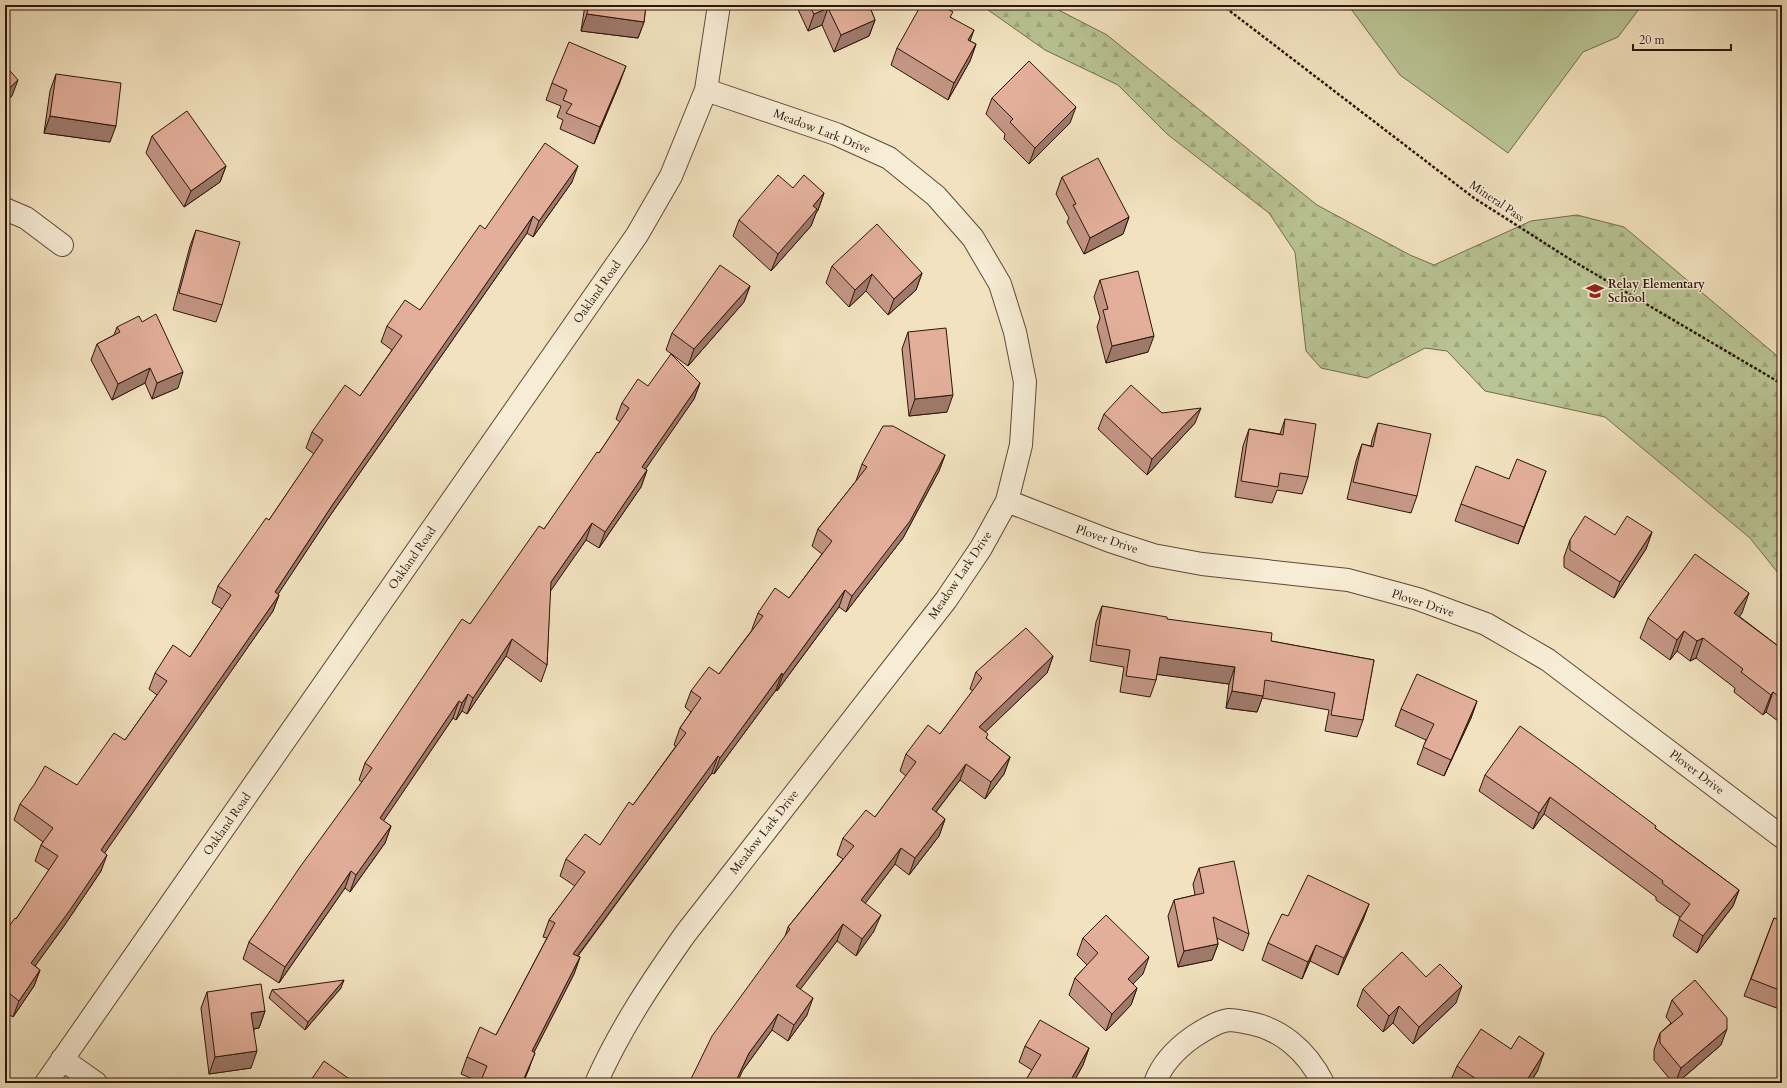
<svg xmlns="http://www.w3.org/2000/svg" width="1787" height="1088" font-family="Cardo,serif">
	<defs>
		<pattern id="forest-firs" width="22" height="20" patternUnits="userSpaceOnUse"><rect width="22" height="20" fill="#b9c393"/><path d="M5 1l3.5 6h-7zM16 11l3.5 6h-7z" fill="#9fa77d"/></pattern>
	</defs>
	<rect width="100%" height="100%" fill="#f2e2bf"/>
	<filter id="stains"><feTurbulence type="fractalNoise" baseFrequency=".005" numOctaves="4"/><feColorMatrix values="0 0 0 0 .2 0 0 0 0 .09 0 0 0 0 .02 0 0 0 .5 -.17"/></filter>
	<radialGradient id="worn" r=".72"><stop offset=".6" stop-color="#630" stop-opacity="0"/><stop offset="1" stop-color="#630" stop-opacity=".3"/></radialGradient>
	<path fill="url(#forest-firs)" stroke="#736c4e" d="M 981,5 L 1049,5 L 1107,35 L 1317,205 L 1410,255 L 1434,265 L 1531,221 L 1577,215 L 1624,227 L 1782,360 L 1782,578 L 1750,538 L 1605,417 L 1485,391 L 1447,351 L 1425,348 L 1367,378 L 1321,368 L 1306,351 L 1295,252 L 1269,213 L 1167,134 L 1118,85 L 1045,50 Z"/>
	<path fill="#b9c393" stroke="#736c4e" d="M 1348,5 L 1642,5 L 1618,37 L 1583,52 L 1508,153 L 1400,75 Z"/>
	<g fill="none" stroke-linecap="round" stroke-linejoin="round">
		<g stroke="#5e4937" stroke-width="24">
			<path id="minor" d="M 5,209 L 26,218 L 62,245
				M 1007,501 L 1110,541 L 1153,555 L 1202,564 L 1348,580 L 1418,599 L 1486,624 L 1548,660 L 1782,837
				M 62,1059 L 96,1083
				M 46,1083 L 637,235 L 671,176 L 706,90 L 719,5
				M 596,1083 C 620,1029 652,981 686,933 L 946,600 L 981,548 L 1007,501 L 1021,445 L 1025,382 L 1015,332 L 1000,284 L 973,238 L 936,196 L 889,158 L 836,134 L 706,90
				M 1155,1083 C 1162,1063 1176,1049 1193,1037 C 1202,1031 1218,1021 1229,1020 C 1234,1020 1239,1021 1244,1022 C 1280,1027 1307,1051 1323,1083"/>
		</g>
		<path stroke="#2d160a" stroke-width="2.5" stroke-dasharray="3 2" stroke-linecap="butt" d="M 1222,5 L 1474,198 L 1568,258 L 1782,384"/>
		<use href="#minor" stroke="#f7ecd5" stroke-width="22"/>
	</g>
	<path fill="#c39685" stroke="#2d160a" d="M 585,5 L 646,5 L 644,22 L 638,38 L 581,31 Z
		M 796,5 L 869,5 L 875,20 L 869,36 L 834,52 L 822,25 L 808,31 Z
		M 951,17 L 970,41 L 976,44 L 970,61 L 948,100 L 891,65 L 897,48 Z
		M 56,74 L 110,142 L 44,133 L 50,91 Z
		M 620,82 L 594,144 L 560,129 L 563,120 L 557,117 L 561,106 L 546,100 L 552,83 Z
		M 992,98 L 1070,123 L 1029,164 L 1004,139 L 1005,134 L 986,114 Z
		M 152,136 L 226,166 L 220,182 L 184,207 L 146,153 Z
		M 1062,177 L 1129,217 L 1123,234 L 1084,254 L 1067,222 L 1069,218 L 1056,194 Z
		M 572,182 L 533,237 L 527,233 L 327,520 L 278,594 L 279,595 L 273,611 L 104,853 L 101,871 L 64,926 L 35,966 L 40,970 L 34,986 L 13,1017 L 5,1012 L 5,932 L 16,919 L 49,870 L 35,861 L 41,845 L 43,842 L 14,820 L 20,804 L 77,785 L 125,740 L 157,695 L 149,689 L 155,673 L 190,657 L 222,609 L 212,603 L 218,586 L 269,520 L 314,454 L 306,448 L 312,432 L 360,396 L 392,350 L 381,342 L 387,326 L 420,310 L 485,229 Z
		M 793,188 L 824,193 L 818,210 L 816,213 L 811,226 L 771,271 L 733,236 L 739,220 Z
		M 196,230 L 222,305 L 216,322 L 173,310 L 190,246 Z
		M 832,266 L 922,273 L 916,290 L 888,315 L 866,291 L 849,307 L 826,283 Z
		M 1100,280 L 1148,352 L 1106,363 L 1097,327 L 1100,318 L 1094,297 Z
		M 750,286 L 744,302 L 688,366 L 666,350 L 672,333 Z
		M 117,327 L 178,388 L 152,399 L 145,383 L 112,400 L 91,360 L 97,344 L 114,335 Z
		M 908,332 L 947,412 L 909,416 L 902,349 Z
		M 700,383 L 694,399 L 645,469 L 647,470 L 641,487 L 599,548 L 586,540 L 550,591 L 547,665 L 541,682 L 506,656 L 467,714 L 462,711 L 456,720 L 453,718 L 383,821 L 391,826 L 385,843 L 350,892 L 345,888 L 279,983 L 243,959 L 249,942 L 362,782 L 359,780 L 365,763 L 470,624 L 544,529 L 599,453 L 620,422 L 616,419 L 622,403 L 648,386 Z
		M 1162,413 L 1195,423 L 1147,475 L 1098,429 L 1104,414 Z
		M 1285,419 L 1308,477 L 1302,494 L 1277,490 L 1272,503 L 1235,497 L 1243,446 L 1249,429 L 1280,434 Z
		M 1378,423 L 1417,496 L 1411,513 L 1347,499 L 1356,461 L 1362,444 L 1371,446 L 1372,440 Z
		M 945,455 L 939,471 L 903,538 L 846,612 L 839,607 L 777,691 L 776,690 L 714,774 L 712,773 L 578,956 L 580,957 L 574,974 L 534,1052 L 529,1069 L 523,1083 L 480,1083 L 480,1082 L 461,1074 L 467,1057 L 496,1035 L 547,938 L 543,937 L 549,920 L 575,886 L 560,876 L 566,859 L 600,845 L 633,805 L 676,746 L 674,745 L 680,728 L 691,712 L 685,707 L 691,691 L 719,674 L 752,630 L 752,629 L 758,613 L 789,598 L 822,554 L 812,546 L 818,529 L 856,481 L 862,464 Z
		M 1509,479 L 1540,487 L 1518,544 L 1455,521 L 1461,504 Z
		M 1652,532 L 1646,549 L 1614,598 L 1564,567 L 1564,557 L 1570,540 L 1615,535 Z
		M 1102,606 L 1271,641 L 1374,660 L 1363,720 L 1357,737 L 1325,731 L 1329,710 L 1262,698 L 1257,712 L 1226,708 L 1229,684 L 1157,674 L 1156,680 L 1150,697 L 1120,692 L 1124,667 L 1090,661 L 1096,622 Z
		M 1742,613 L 1739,616 L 1782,649 L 1782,724 L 1766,712 L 1763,715 L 1734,692 L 1735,688 L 1696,658 L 1690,661 L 1677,651 L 1670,660 L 1640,638 L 1648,618 Z
		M 1053,656 L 1047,673 L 985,732 L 987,739 L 1010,757 L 1004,774 L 985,799 L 960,780 L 936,812 L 945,819 L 939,836 L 909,875 L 895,864 L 865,903 L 874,931 L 856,956 L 837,941 L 800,989 L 807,1015 L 788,1041 L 772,1030 L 743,1070 L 788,927 L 843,859 L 837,855 L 843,838 L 875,817 L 906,776 L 900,771 L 906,754 L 940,734 L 973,691 L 970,689 L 976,672 Z
		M 1477,701 L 1471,718 L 1444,776 L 1417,764 L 1426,740 L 1395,726 L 1401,709 Z
		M 1485,775 L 1656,826 L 1655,828 L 1739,890 L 1733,906 L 1697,953 L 1673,936 L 1680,917 L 1656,900 L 1656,897 L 1544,814 L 1533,829 L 1479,791 Z
		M 1199,868 L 1249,934 L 1243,951 L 1217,938 L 1218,944 L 1212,960 L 1178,967 L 1168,916 L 1174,900 L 1195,895 L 1193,884 Z
		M 1369,904 L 1363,920 L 1338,975 L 1310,961 L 1302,979 L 1262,960 L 1268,943 L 1288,916 Z
		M 1774,918 L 1782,921 L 1782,1010 L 1744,996 Z
		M 1083,938 L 1143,974 L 1133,984 L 1137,988 L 1131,1005 L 1106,1031 L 1069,995 L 1075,978 L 1087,965 L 1077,955 Z
		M 1426,977 L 1456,1003 L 1413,1044 L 1393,1023 L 1383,1032 L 1357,1006 L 1363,989 Z
		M 341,988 L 305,1030 L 269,998 L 272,990 Z
		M 207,992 L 265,1011 L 259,1028 L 254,1029 L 251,1068 L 209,1074 L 201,1008 Z
		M 1672,1000 L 1721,1045 L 1677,1083 L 1673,1083 L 1654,1060 L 1654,1050 L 1660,1033 L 1671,1023 L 1666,1017 Z
		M 1025,1046 L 1089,1048 L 1083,1065 L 1073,1083 L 1024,1083 L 1032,1070 L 1019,1062 Z
		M 1457,1066 L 1538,1070 L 1530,1083 L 1451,1083 L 1450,1082 Z"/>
	<path fill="#9f7a6c" stroke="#2d160a" d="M 828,8 L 822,25 L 808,31 L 814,14 Z
		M 587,14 L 644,22 L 638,38 L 581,31 Z
		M 875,20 L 869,36 L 834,52 L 841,35 Z
		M 974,30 L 968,47 L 968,40 Z
		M 976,44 L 970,61 L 948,100 L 954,83 Z
		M 626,66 L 620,82 L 594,144 L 600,127 Z
		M 18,80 L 12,96 L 5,103 L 5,92 Z
		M 1076,107 L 1070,123 L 1029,164 L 1035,148 Z
		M 50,116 L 116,126 L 110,142 L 44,133 Z
		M 226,166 L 220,182 L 184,207 L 191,191 Z
		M 578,166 L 572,182 L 533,237 L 539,221 Z
		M 824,193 L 818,210 L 816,213 L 811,226 L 771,271 L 778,254 L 813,206 Z
		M 533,216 L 527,233 L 327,520 L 269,608 L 275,592 L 333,504 Z
		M 1129,217 L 1123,234 L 1084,254 L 1090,238 Z
		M 922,273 L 916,290 L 888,315 L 894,299 Z
		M 872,274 L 866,291 L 849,307 L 855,290 Z
		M 750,286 L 744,302 L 688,366 L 694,349 Z
		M 1154,336 L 1148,352 L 1106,363 L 1112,346 Z
		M 150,368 L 145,383 L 112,400 L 118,384 Z
		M 183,372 L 178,388 L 152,399 L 157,383 Z
		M 700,383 L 694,399 L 636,483 L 642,467 Z
		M 953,395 L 947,412 L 909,416 L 915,399 Z
		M 1201,408 L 1195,423 L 1147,475 L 1152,459 Z
		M 945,455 L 939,471 L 903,538 L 846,612 L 852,596 Z
		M 647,470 L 641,487 L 599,548 L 605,532 Z
		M 1546,471 L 1540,487 L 1518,544 L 1524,527 Z
		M 592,523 L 586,540 L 545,599 L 551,582 Z
		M 1652,532 L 1646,549 L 1614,598 L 1620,582 Z
		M 845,590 L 839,607 L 777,691 L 783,675 Z
		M 1749,593 L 1742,613 L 1727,633 L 1734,613 Z
		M 279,595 L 273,611 L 95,867 L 101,850 Z
		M 1684,631 L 1677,651 L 1670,660 L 1677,640 Z
		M 1703,638 L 1696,658 L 1690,661 L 1697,641 Z
		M 512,639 L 506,656 L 467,714 L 473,698 Z
		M 1053,656 L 1047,673 L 973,744 L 979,727 Z
		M 1160,657 L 1235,667 L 1229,684 L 1154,674 Z
		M 782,673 L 776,690 L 714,774 L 720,758 Z
		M 1232,691 L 1263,696 L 1257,712 L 1226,708 Z
		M 1773,692 L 1766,712 L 1763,715 L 1771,695 Z
		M 468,694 L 462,711 L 456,720 L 462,703 Z
		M 459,701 L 453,718 L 374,835 L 380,818 Z
		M 1477,701 L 1471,718 L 1444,776 L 1451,760 Z
		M 718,756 L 712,773 L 567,970 L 573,954 Z
		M 1010,757 L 1004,774 L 985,799 L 991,782 Z
		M 966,764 L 960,780 L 926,825 L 932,809 Z
		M 1550,797 L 1544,814 L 1533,829 L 1539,813 Z
		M 945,819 L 939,836 L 909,875 L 915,858 Z
		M 391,826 L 385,843 L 350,892 L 356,875 Z
		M 901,848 L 895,864 L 855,917 L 861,900 Z
		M 107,855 L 101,871 L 64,926 L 25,980 L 31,963 Z
		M 351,871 L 345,888 L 279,983 L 285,967 Z
		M 1739,890 L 1733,906 L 1697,953 L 1703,936 Z
		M 1369,904 L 1363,920 L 1338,975 L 1344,958 Z
		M 881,915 L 874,931 L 856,956 L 862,939 Z
		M 843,924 L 837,941 L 790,1003 L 796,986 Z
		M 1218,944 L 1212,960 L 1178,967 L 1184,951 Z
		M 1316,945 L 1310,961 L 1302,979 L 1308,962 Z
		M 580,957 L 574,974 L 526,1068 L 532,1051 Z
		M 1149,957 L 1143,974 L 1122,995 L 1128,979 Z
		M 40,970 L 34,986 L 13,1017 L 19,1001 Z
		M 344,980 L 341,988 L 305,1030 L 308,1022 Z
		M 1462,986 L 1456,1003 L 1413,1044 L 1419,1027 Z
		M 1137,988 L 1131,1005 L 1106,1031 L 1112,1014 Z
		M 10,994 L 5,1007 L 5,1001 Z
		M 813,998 L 807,1015 L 788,1041 L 794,1025 Z
		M 1399,1006 L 1393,1023 L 1383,1032 L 1389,1016 Z
		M 265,1011 L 259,1028 L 245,1030 L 251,1013 Z
		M 778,1014 L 772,1030 L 743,1070 L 737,1083 L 735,1083 L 749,1053 Z
		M 1727,1029 L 1721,1045 L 1677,1083 L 1675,1083 L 1681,1068 Z
		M 1089,1048 L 1083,1065 L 1073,1083 L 1069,1083 Z
		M 257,1051 L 251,1068 L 209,1074 L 215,1057 Z
		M 535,1053 L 523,1083 L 522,1083 Z
		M 1544,1053 L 1538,1070 L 1530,1083 L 1525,1083 Z"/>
	<path fill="#e3af9b" stroke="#2d160a" d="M 588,5 L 646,5 L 644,22 L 587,14 Z
		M 809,5 L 869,5 L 875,20 L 841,35 L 828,8 L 814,14 Z
		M 921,5 L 940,5 L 953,12 L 950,17 L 974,30 L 968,40 L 976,44 L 954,83 L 897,48 Z
		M 569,42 L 626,66 L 600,127 L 566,113 L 572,104 L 563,100 L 567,90 L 552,83 Z
		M 1029,61 L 1076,107 L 1035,148 L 1010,122 L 1013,119 L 992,98 Z
		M 5,65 L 18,80 L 5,92 Z
		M 56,74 L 121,83 L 116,126 L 50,116 Z
		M 187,111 L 226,166 L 191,191 L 152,136 Z
		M 545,143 L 578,166 L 539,221 L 533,216 L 452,333 L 333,504 L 275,592 L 279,595 L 101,850 L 107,855 L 70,910 L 31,963 L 40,970 L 19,1001 L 10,994 L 5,1001 L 5,932 L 15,918 L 16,919 L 58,856 L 41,845 L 53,828 L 20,804 L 34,785 L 45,766 L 77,785 L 114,733 L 125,740 L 167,681 L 155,673 L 173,645 L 190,657 L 231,595 L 218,586 L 266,518 L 269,520 L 323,440 L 312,432 L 345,385 L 360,396 L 402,336 L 387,326 L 405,300 L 420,310 L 480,225 L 485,229 Z
		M 1098,158 L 1129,217 L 1090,238 L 1073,205 L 1076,204 L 1062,177 Z
		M 778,175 L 793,188 L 804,175 L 824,193 L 813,206 L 817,209 L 778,254 L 739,220 Z
		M 877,224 L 922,273 L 894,299 L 872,274 L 855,290 L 832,266 Z
		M 196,230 L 240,242 L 222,305 L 179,293 Z
		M 720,265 L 750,286 L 694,349 L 672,333 Z
		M 1138,271 L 1154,336 L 1112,346 L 1103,310 L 1108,309 L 1100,280 Z
		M 156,314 L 183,372 L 157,383 L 150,368 L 118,384 L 97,344 L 120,332 L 117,327 L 139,316 L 142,322 Z
		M 946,328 L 953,395 L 915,399 L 908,332 Z
		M 671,354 L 700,383 L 642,467 L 647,470 L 605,532 L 592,523 L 551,582 L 547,665 L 512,639 L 473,698 L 468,694 L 462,703 L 459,701 L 380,818 L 391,826 L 356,875 L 351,871 L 285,967 L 249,942 L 300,867 L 372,768 L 365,763 L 462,619 L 470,624 L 539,526 L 544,529 L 597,452 L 599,453 L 629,408 L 622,403 L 638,379 L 648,386 Z
		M 1131,385 L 1162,413 L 1201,408 L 1152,459 L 1104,414 Z
		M 1285,419 L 1316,424 L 1308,477 L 1280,473 L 1278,487 L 1241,481 L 1249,429 L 1283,435 Z
		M 1378,423 L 1431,434 L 1417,496 L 1353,482 L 1362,444 L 1373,447 Z
		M 883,426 L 893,426 L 945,455 L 910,521 L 852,596 L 845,590 L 783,675 L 782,673 L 720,758 L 718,756 L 573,954 L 580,957 L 532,1051 L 535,1053 L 522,1083 L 480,1083 L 487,1066 L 467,1057 L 480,1027 L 496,1035 L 555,923 L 549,920 L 585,872 L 566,859 L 585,834 L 600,845 L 629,802 L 633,805 L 686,733 L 680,728 L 701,698 L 691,691 L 709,667 L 719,674 L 763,616 L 758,613 L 775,588 L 789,598 L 832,541 L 818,529 L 867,467 L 862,464 Z
		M 1517,459 L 1546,471 L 1524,527 L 1461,504 L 1476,466 L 1509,479 Z
		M 1585,516 L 1615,535 L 1627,516 L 1652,532 L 1620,582 L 1570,550 L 1570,540 Z
		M 1695,554 L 1749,593 L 1734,613 L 1782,649 L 1782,699 L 1773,692 L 1771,695 L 1741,672 L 1743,669 L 1703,638 L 1697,641 L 1684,631 L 1677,640 L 1648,618 Z
		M 1102,606 L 1167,617 L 1167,619 L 1272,633 L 1271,641 L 1374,660 L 1363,720 L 1331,715 L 1335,693 L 1265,680 L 1263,696 L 1232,691 L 1235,667 L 1160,657 L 1156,680 L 1126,676 L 1130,650 L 1096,645 Z
		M 1026,628 L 1053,656 L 979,727 L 988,734 L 986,738 L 1010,757 L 991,782 L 966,764 L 932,809 L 945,819 L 915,858 L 901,848 L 861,900 L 881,915 L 862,939 L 843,924 L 796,986 L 813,998 L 794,1025 L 778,1014 L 749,1053 L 735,1083 L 689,1083 L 712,1036 L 790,929 L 788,927 L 854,846 L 843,838 L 866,810 L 875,817 L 916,762 L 906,754 L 928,725 L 940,734 L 982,678 L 976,672 Z
		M 1417,674 L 1477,701 L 1451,760 L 1423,747 L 1434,724 L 1401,709 Z
		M 1520,726 L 1573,764 L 1656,826 L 1655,828 L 1739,890 L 1703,936 L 1679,919 L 1690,904 L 1662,883 L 1663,881 L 1550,797 L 1539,813 L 1485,775 Z
		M 1234,861 L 1249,934 L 1213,917 L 1218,944 L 1184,951 L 1174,900 L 1204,893 L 1199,868 Z
		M 1308,875 L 1369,904 L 1344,958 L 1316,945 L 1308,962 L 1268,943 L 1282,914 L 1288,916 Z
		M 1106,915 L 1149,957 L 1128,979 L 1137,988 L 1112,1014 L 1075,978 L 1098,953 L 1083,938 Z
		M 1774,918 L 1782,921 L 1782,991 L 1751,979 Z
		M 1402,952 L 1426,977 L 1440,964 L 1462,986 L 1419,1027 L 1399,1006 L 1389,1016 L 1363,989 Z
		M 344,980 L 308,1022 L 272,990 Z
		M 1695,980 L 1727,1018 L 1727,1029 L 1681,1068 L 1660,1043 L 1660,1033 L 1683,1014 L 1672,1000 Z
		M 261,984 L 265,1011 L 251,1013 L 257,1051 L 215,1057 L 207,992 Z
		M 1040,1020 L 1089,1048 L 1069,1083 L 1024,1083 L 1041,1055 L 1025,1046 Z
		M 1481,1029 L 1511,1049 L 1519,1036 L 1544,1053 L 1525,1083 L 1489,1083 L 1487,1082 L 1486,1083 L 1482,1083 L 1457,1066 Z
		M 324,1061 L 355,1083 L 309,1083 Z"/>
	<defs>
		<g id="school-bare" transform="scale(1.38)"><path d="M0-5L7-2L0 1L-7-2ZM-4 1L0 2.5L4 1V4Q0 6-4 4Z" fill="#8f2418" stroke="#f7ecd5" stroke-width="2.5" paint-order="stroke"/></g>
	</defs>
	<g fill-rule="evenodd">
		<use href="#school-bare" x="1595" y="291"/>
	</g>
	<g text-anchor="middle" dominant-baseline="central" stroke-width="3" stroke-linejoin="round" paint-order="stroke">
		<g font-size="12" fill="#2d160a" stroke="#f7ecd5">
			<text transform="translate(822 131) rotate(21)">Meadow Lark Drive</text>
			<text transform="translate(1497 201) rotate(34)">Mineral Pass</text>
			<text transform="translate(597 292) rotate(-55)">Oakland Road</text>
			<text transform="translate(1107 539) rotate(19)">Plover Drive</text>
			<text transform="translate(412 558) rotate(-55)">Oakland Road</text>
			<text transform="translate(960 575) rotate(-56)">Meadow Lark Drive</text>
			<text transform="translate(1423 603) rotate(18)">Plover Drive</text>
			<text transform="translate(1697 772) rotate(37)">Plover Drive</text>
			<text transform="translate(227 824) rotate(-55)">Oakland Road</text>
			<text transform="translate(764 832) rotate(-52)">Meadow Lark Drive</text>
		</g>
		<g font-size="12" font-weight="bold" fill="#2d160a" stroke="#f7ecd5" text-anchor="start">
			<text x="1608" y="284">Relay Elementary<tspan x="1608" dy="14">School</tspan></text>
		</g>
	</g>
	<rect width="1787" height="1088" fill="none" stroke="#f2e2bf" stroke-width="20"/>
	<rect x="6" y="6" width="1775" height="1076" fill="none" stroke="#2d160a" stroke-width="2"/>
	<rect x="10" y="10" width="1767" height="1068" fill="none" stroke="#2d160a"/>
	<path d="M1633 44v6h98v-6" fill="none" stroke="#2d160a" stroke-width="2"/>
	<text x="1639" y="44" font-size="12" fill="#2d160a" stroke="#f7ecd5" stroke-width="3" paint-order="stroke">20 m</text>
	<rect width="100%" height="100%" filter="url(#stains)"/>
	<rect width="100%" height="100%" fill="url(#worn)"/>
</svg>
